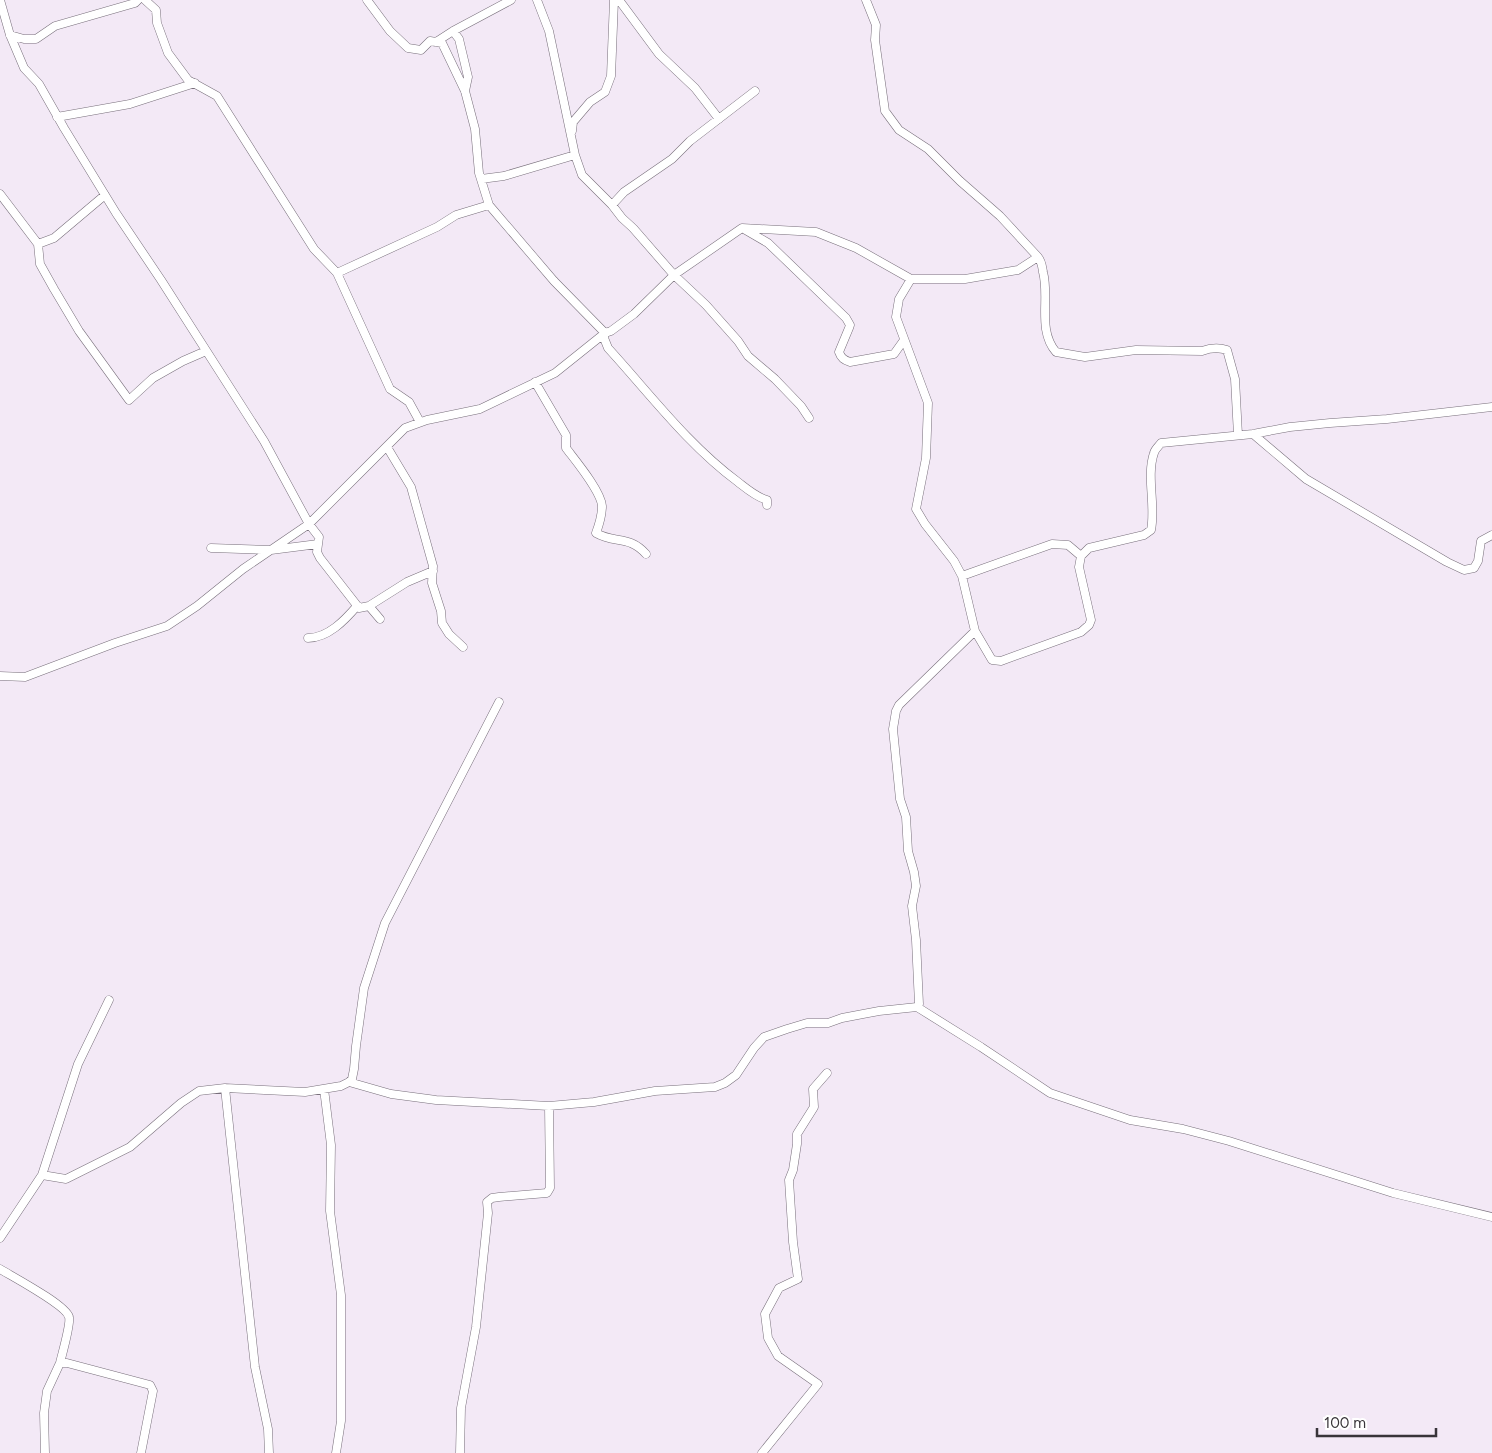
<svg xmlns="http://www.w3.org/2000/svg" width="1492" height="1453" font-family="Figtree,sans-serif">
	<rect width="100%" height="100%" fill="#f3e9f6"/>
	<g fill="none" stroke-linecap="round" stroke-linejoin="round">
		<g stroke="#786f7b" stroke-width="9">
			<path id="minor" d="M 0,0 L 10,35 L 24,68 L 39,84 L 64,128 L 116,213 L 161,280 L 264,441 L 309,524 L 319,537 L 317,552 L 320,558 L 359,608 L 369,606 L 380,619
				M 145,0 L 156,10 L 157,23 L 168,53 L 188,80 L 217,96 L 314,249 L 337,273 L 437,227 L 456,215 L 489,205
				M 367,0 L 390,31 L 408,48 L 421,50 L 430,41 L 442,43 L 465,91 L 475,129 L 479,173 L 489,205 L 554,281 L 605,333 L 604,338 L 608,348 C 650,394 688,445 738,482 C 747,489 756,497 767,500 L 767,505
				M 537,0 L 549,31 L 575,155 L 582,175 L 612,205 L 622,218 L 633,228 L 674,275 L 706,305 L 738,341 L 748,356 L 775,379 L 801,406 L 809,418
				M 619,0 L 659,54 L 695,88 L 719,119
				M 453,31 L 459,39 L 468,77 L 465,91
				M 10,35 L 24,39 L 36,39 L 55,26 L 135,3 L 138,0
				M 436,42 L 453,31 L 511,0
				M 57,117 L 130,104 L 195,83
				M 572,131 L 573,122 L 590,102 L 605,92 L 611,76 L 614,0
				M 481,179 L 504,176 L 575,155
				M 0,194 L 38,244
				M 105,195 L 54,238 L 38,244 L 40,264 L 54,289 L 79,331 L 129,400 L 153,378 L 183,361 L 206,351
				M 612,205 L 624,192 L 672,159 L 690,141 L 755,91
				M 744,229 L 768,243 L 846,318 L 850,325 L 849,328 L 839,352 C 841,358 844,360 850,362 L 894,354 L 904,340
				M 1038,257 C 1042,262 1042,266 1043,272 C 1050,298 1037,330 1056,352 L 1085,357 L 1136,350 L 1202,351 C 1210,348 1218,347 1227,350 L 1235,379 L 1238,435
				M 337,273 L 390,389 L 409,402 L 420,422
				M 911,279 L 899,299 L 896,317 L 928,403 L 926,458 L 916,509 L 925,524 L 954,561 L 962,576 L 975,631 L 992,660 L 1001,661 L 1081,632 L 1089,625 L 1091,620 L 1079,567 L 1081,556 L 1089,548 L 1144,535 L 1151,530 C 1156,506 1146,476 1154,453 C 1155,449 1159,446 1161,443 L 1253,434 L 1290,427 L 1330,423 L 1387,419 L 1492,407
				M 535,382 L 566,435 L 566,448 C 575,460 601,491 602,506 C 602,515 599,525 596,533 C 615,544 629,535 646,554
				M 1253,434 L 1306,479 L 1447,562 L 1464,570 L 1474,568 L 1478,561 L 1481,541 L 1492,535
				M 387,447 L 411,487 L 433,566 L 432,583 L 441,611 L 442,623 L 449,634 L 463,647
				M 211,548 L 271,550 L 318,544
				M 962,576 L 1052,544 L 1068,545 L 1081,556
				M 369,606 L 407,582 L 433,571
				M 308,638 C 328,638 345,620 357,606
				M 0,676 L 25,677 L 115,643 L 167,626 L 197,606 L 243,569 L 309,524 L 405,428 L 427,420 L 480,409 L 555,373 L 605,333 L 611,331 L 634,314 L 674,275 L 742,228 L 816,232 L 856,248 L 911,279 L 965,279 L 1018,270 L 1038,257 L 1000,216 L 960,181 L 928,149 L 899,130 L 885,111 L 875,40 L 876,25 L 866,0
				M 917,1007 L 981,1047 L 1050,1093 L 1130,1120 L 1183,1129 L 1229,1141 L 1393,1193 L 1492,1217
				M 349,1082 L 391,1094 L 436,1100 L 549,1106 L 594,1102 L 655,1091 L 715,1087 L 725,1083 L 736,1075 L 754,1048 L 764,1037 L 787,1029 L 807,1023 L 828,1023 L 842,1018 L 879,1011 L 917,1007 L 919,1004 L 916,940 L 912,906 L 916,886 L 914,872 L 908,851 L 906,817 L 900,799 L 893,729 L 896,711 L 899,705 L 975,631
				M 225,1088 L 255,1367 L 268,1429 L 269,1453
				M 324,1089 L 331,1145 L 330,1211 L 341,1295 L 341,1421 L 336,1453
				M 42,1175 L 66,1179 L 130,1147 L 181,1103 L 199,1091 L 225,1088 L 305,1092 L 341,1086 L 349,1082 L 352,1079 L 354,1069 L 356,1046 L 364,988 L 385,923 L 499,702
				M 0,1238 L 42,1175 L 78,1064 L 109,1000
				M 0,1269 C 13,1277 66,1305 69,1317 C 71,1324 62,1354 60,1363
				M 45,1453 L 44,1413 L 47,1391 L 60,1363 L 67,1363 L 150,1385 L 153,1391 L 141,1453
				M 460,1453 L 461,1408 L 476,1327 L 488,1213 L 487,1202 L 492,1198 L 499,1197 L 547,1193 L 550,1188 L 549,1106
				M 762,1453 L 818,1384 L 778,1356 L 768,1338 L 765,1314 L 779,1288 L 798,1279 L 793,1242 L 789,1180 L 793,1170 L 797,1144 L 797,1134 L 814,1107 L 813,1089 L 827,1073"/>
		</g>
		<use href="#minor" stroke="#fff" stroke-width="8"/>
	</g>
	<path d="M1317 1428v8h119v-8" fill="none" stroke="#383439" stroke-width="2.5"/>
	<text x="1324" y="1428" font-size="15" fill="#383439" stroke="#ffffff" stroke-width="4" paint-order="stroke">100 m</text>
</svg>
